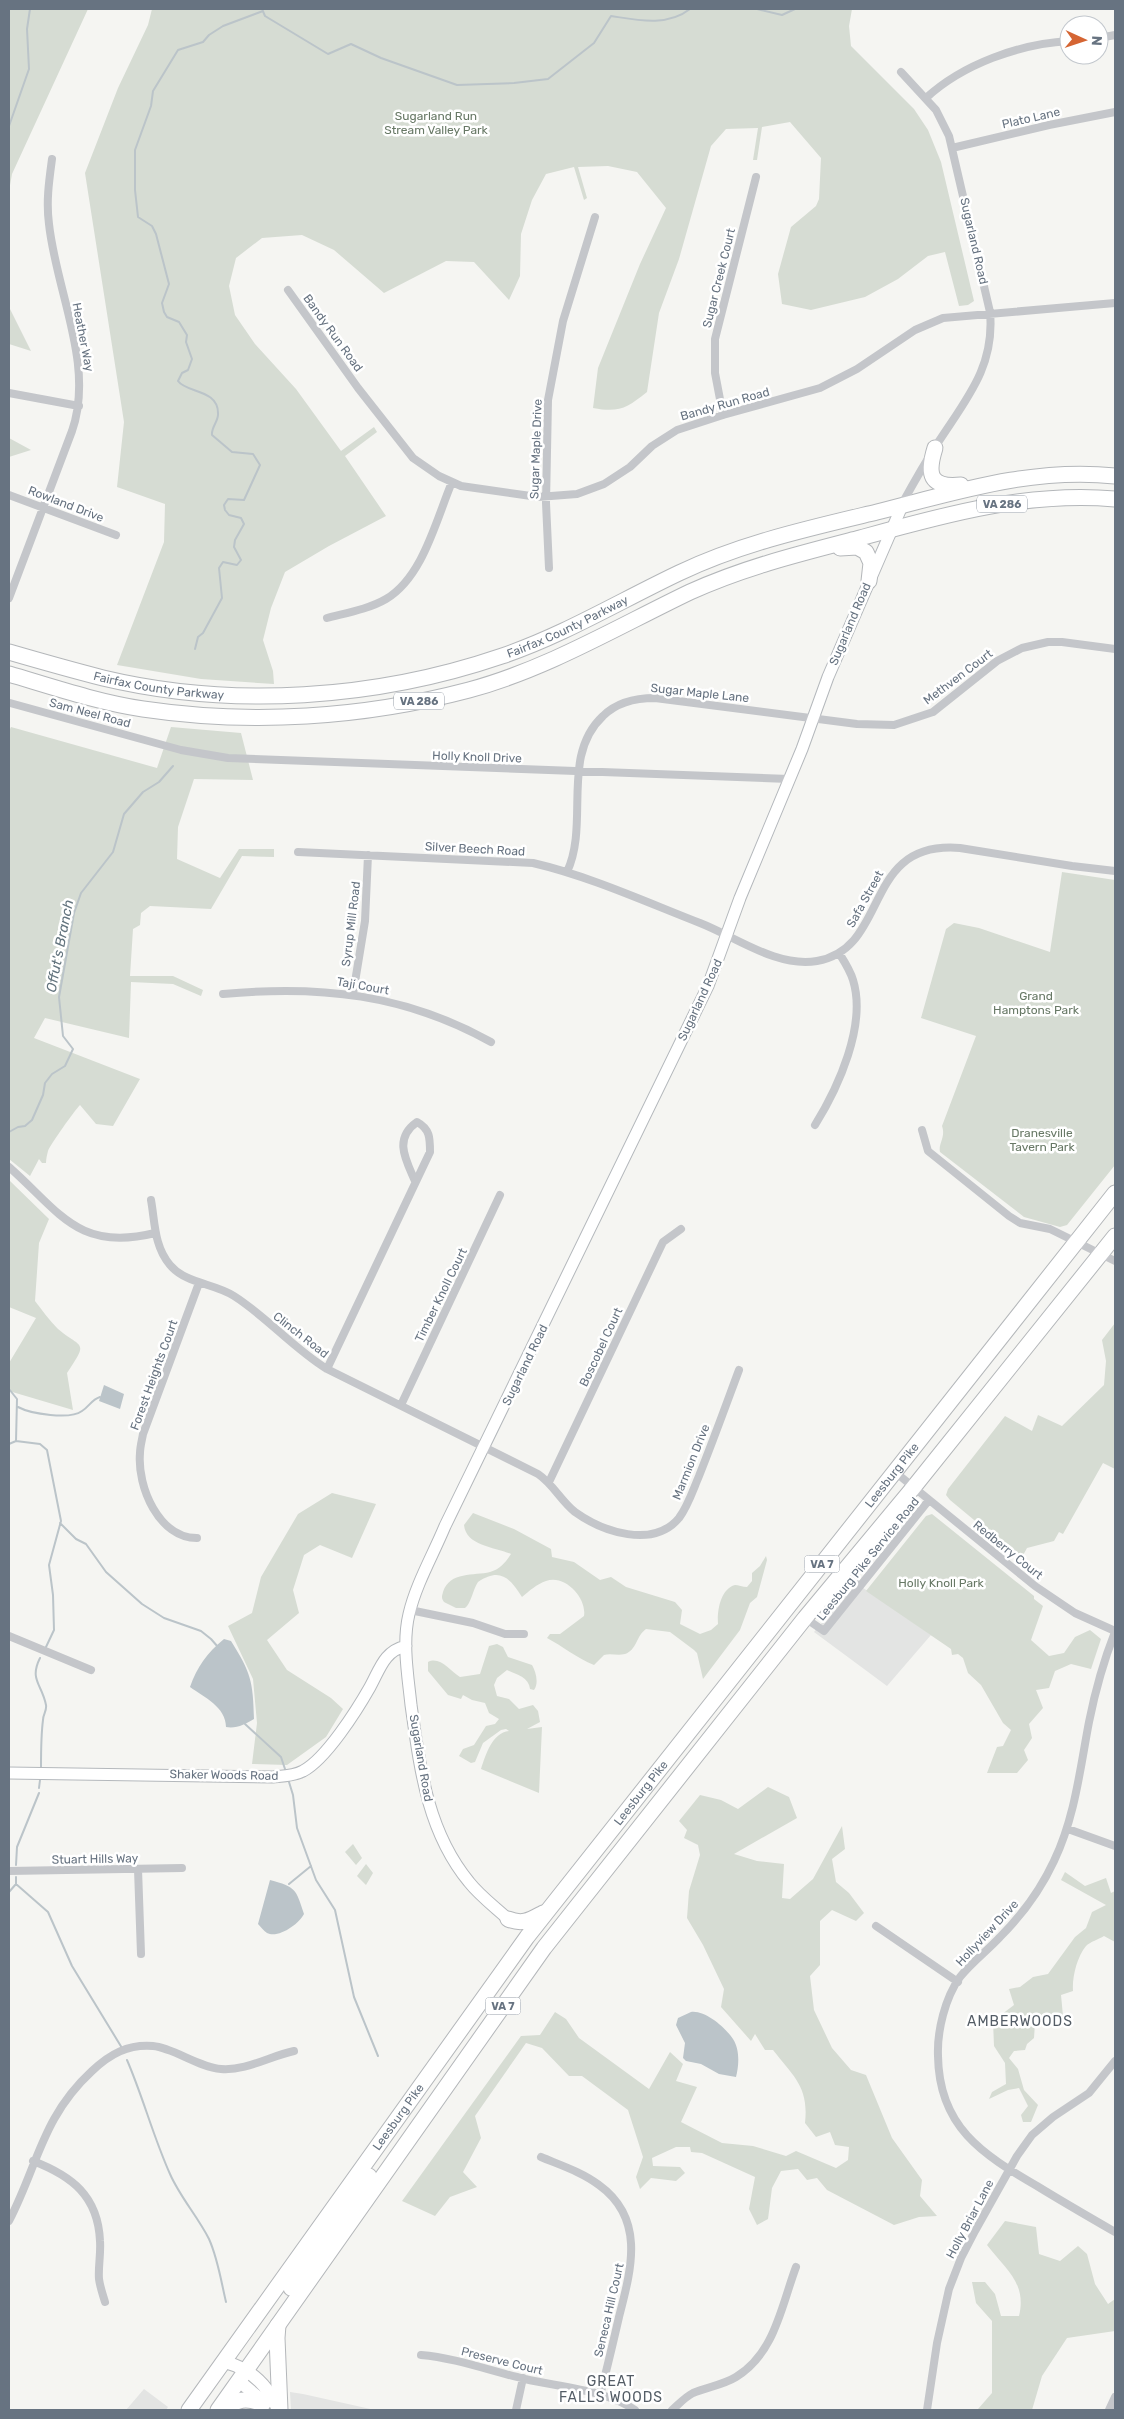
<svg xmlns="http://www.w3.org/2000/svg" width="1124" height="2419" font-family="Rubik,sans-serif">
	<rect width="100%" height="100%" fill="#f5f5f2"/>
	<path fill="#e3e4e3" d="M 856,1583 L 931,1635 L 887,1686 L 814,1632 Z
		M 144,2389 L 168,2407 L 166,2410 L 126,2410 Z
		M 290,2392 L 303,2394 L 375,2410 L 291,2410 Z"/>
	<path fill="#d6dcd3" d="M 9,9 L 88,9 L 12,174 L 9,191 Z
		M 152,9 L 852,9 L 849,26 L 851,46 L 914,109 L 928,130 L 941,162 L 974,301 L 968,305 L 959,306 L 945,252 L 928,256 L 898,279 L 865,297 L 811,310 L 782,304 L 778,274 L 791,227 L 816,206 L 819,199 L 821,158 L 790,122 L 762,127 L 757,160 L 753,160 L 758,128 L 726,129 L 711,146 L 679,259 L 659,313 L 647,392 C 627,408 619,413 593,408 L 598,368 L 640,264 L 666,208 L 637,172 L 608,166 L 578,167 L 587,198 L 584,200 L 574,167 L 546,174 L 532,200 L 521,234 L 520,276 L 509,300 L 474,262 L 446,261 L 384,293 L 334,250 L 302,235 L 262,238 L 236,258 L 229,286 L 235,315 L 255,344 L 296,389 L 341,451 L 374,427 L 377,432 L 345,456 L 386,516 L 329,546 L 285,572 L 271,608 L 263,640 L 273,671 L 274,684 L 201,679 L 117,665 L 164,542 L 165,504 L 117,487 L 124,422 L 85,173 L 118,88 L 148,25 Z
		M 9,307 L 31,351 L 9,344 Z
		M 9,438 L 31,450 L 9,457 Z
		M 11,727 L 157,768 L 171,727 L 241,733 L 253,780 L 194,779 L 178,827 L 177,859 L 220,878 L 239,849 L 274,849 L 274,857 L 242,856 L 211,909 L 150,906 L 141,913 L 140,925 L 133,929 L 130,976 L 173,976 L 203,990 L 201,996 L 173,984 L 131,982 L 129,1038 L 45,1018 L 34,1038 L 140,1079 L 113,1126 L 96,1124 L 80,1105 C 75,1110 50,1145 48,1151 C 47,1155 46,1159 46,1163 L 42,1163 L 39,1159 L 30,1176 L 9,1159 L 9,731 Z
		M 1062,872 L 1115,880 L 1115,1165 L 1067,1225 L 1060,1227 L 1024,1217 L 940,1152 C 938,1144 946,1137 942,1126 L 976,1036 L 921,1018 L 946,929 L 954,923 L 979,928 L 1050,952 Z
		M 9,1180 L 49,1219 L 39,1243 L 35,1301 C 42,1310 50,1321 58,1329 C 82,1349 89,1340 67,1373 L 73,1410 L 9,1391 L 9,1363 L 36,1318 L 9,1307 Z
		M 1115,1323 L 1115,1469 L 1103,1463 L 1063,1534 L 1059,1532 L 1054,1541 L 1027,1548 L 1021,1559 L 950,1500 L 946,1495 L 948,1489 L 1005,1416 L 1032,1431 L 1038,1415 L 1062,1426 L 1104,1385 L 1106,1361 L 1102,1340 Z
		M 332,1493 L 376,1504 L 352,1558 L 320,1545 L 304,1555 L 293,1590 L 299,1613 L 267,1640 L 287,1670 L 331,1698 L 343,1709 L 326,1737 L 287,1765 L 252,1764 L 257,1723 L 253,1679 L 228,1626 L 252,1613 L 261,1577 L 298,1514 Z
		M 473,1513 L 514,1529 L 551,1549 L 552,1557 L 574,1562 L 600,1580 L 611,1577 L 626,1587 L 675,1602 L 682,1610 L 680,1624 L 700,1634 L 711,1630 L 718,1624 C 717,1612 720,1589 735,1585 C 738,1585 743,1587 747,1587 L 752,1581 L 752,1573 L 760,1566 L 766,1556 L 767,1560 L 757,1597 L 750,1603 L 740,1630 L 703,1679 L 697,1653 L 694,1650 L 670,1632 L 646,1629 C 636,1636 637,1650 625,1654 C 617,1656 611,1653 604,1655 L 594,1665 C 577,1658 562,1646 547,1638 L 550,1634 L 560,1634 L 584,1616 C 587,1598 565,1574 546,1581 C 537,1584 529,1591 522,1597 C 510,1578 500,1567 478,1582 C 473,1589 471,1604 465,1608 L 456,1608 L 444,1602 C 441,1598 442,1596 443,1592 C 450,1571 474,1576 490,1572 C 500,1569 505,1563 511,1554 C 495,1547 466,1546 464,1525 Z
		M 932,1514 L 1034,1596 L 1034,1599 L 1043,1606 L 1031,1640 L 1049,1656 L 1064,1653 L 1075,1637 L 1090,1630 L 1101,1639 L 1091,1669 L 1071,1664 L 1055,1671 L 1049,1688 L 1036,1690 L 1043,1708 L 1029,1724 L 1032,1738 L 1024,1750 L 1028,1760 L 1017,1773 L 987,1773 L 997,1747 L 1003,1746 L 1011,1730 L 1003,1723 L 981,1685 L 968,1673 L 963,1658 L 958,1654 L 952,1655 L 951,1649 L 866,1591 L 926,1516 Z
		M 497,1644 L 503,1647 L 508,1657 L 532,1665 C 536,1672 539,1683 534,1690 L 530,1689 C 529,1677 516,1674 507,1670 L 497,1678 L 494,1685 L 497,1696 L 509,1699 L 519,1709 L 533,1705 L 538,1711 L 540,1722 L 527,1729 L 542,1727 L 539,1793 L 481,1769 C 486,1754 492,1733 509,1731 L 506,1729 L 501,1730 L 483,1743 L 475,1762 L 471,1763 L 459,1756 L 463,1749 L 474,1745 L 486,1726 L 495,1724 L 499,1719 L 489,1713 L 485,1703 L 472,1700 L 463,1695 L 461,1699 L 448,1695 L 428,1671 L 428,1662 C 440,1656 450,1671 460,1677 L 480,1674 L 489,1646 Z
		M 768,1787 L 789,1797 L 797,1818 L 734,1854 L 757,1861 L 784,1864 L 782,1898 L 790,1899 L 813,1879 L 842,1826 L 845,1849 L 832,1859 L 836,1882 L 849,1893 L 864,1913 L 856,1921 L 832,1910 L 820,1921 L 820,1965 L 810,1976 L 814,2010 L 832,2048 L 851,2070 L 866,2075 L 892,2138 L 922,2180 L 920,2196 L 937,2216 L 919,2217 L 894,2225 L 827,2190 L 817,2178 L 807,2180 L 798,2169 L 781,2171 L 772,2188 L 768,2219 L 757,2225 L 749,2209 L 755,2177 L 702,2153 L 691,2152 L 690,2147 L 676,2147 L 652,2158 L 653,2166 L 680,2167 L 685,2173 L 676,2181 L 651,2178 L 640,2189 L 636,2177 L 643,2157 L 628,2110 L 582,2076 L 569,2076 L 542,2048 L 526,2043 L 475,2116 L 481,2138 L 463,2172 L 477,2187 L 450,2197 L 435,2216 L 402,2201 L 521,2036 L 540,2035 L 555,2012 L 566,2019 L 579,2038 L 649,2089 L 670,2052 L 683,2064 L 676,2081 L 697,2087 L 681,2122 L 722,2143 L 753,2146 L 786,2156 L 796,2151 L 836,2168 L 848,2160 L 849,2147 L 835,2145 L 830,2132 L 816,2137 L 805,2123 C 809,2087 794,2077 773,2050 L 765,2050 L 755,2034 L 751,2041 L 721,2007 L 724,1989 L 703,1945 L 687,1918 L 689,1891 L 700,1855 L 698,1845 L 684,1838 L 687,1830 L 679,1821 L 700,1795 L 721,1800 L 738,1809 Z
		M 353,1844 L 362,1858 L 356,1865 L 345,1852 Z
		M 366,1864 L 373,1873 L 366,1885 L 357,1876 Z
		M 1065,1872 L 1085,1886 L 1106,1878 L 1111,1893 L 1115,1891 L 1115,1942 L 1104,1936 C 1099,1939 1090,1942 1086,1946 C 1077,1957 1072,1977 1073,1991 L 1061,1995 L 1063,2016 L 1054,2024 L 1045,2015 L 1035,2023 L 1034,2038 L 1027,2044 L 1025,2050 L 1014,2051 L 1009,2058 L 1018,2069 L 1024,2090 L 1038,2105 L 1031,2122 L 1023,2122 L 1021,2115 L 1028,2106 L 1019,2088 L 1008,2090 L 989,2099 L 992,2092 L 1006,2084 L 1005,2063 L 994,2046 L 993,2021 L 1014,2005 L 1009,1989 L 1020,1987 L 1033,1977 L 1048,1974 L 1075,1937 L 1086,1928 L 1092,1912 L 1106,1905 L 1061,1880 Z
		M 1005,2221 L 1036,2227 L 1039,2254 L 1060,2261 L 1078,2246 L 1087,2254 L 1095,2284 L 1108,2304 L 1115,2299 L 1115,2331 L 1067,2338 L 1042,2376 L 1032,2410 L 978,2409 L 992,2393 L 992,2321 L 976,2303 L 972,2282 L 985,2282 L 995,2294 L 1001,2316 L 1019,2316 C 1027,2283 1006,2270 987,2245 Z"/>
	<path fill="#bbc4c9" d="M 104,1385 L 124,1394 L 120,1409 L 99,1401 Z
		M 224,1639 L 231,1641 C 251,1673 253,1681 254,1719 C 246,1724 236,1729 226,1727 C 226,1707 204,1697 190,1687 C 197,1667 207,1653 224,1639 Z
		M 270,1880 C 296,1887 296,1889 304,1914 C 299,1924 278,1939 267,1933 C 264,1931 261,1927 258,1924 Z
		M 691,2012 C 705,2010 725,2027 733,2039 C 740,2050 739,2065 736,2077 L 719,2074 L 701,2064 L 686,2061 L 683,2058 L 685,2043 L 676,2025 L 678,2018 Z"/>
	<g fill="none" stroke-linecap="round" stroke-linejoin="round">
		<path stroke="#bbc4c9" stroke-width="2" d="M 262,9 L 265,16 L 328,54 L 351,44 L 381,58 L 457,85 L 514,83 L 548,79 L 594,43 L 611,16 C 637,20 667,27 690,9
			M 757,9 L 782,15 L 795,9
			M 9,126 L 29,69 L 27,29 L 30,9
			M 195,649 L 198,637 L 203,633 L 222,598 L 219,568 L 223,562 L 237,565 L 241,560 L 234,547 L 235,540 L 244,524 L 241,518 L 229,515 L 225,510 L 224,505 L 228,499 L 244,500 L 260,465 L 253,454 L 232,452 L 212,435 C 211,427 219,421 218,413 C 218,389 186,393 178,381 L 182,373 L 188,370 L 192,359 L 186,342 L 187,335 L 179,322 L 167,317 L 164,312 L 162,303 L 169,284 L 156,234 L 152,226 L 138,217 L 135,190 L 135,150 L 151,106 L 153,91 L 178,50 L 203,42 L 209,35 L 223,26 L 263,11
			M 9,1132 L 18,1127 L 25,1126 L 32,1120 L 43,1095 L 45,1083 L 52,1074 L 65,1066 L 73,1049 L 63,1036 L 59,997 L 74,913 L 81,893 L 113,852 L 124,814 L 143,792 L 159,782 L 173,766
			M 9,1389 L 17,1399 L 16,1441 L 40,1444 L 47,1450 L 61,1521 L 49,1565 L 53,1595 L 54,1630 L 46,1647
			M 18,1407 C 31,1414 70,1420 82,1411 C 90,1406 91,1400 100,1397
			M 9,1444 L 16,1441
			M 60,1523 L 76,1539 L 86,1544 L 106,1572 L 142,1604 L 164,1618 L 201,1631 L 211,1639 L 218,1647
			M 40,1658 C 29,1680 42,1684 46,1705 C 47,1711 43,1714 43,1720 C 41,1735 41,1751 41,1767
			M 245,1724 L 281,1757 L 285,1769
			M 289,1782 L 293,1795 L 297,1828 L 316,1880 L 335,1910 L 354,1997 L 378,2056
			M 39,1788 L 40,1780
			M 16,1865 L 17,1847 L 39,1793
			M 16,1884 L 48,1912 L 72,1966 L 122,2048
			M 16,1884 L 16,1877
			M 289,1884 L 311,1866
			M 9,1892 L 16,1884
			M 127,2060 C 143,2097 153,2136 170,2174 C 180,2197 198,2217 209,2239 C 218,2259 221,2281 226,2302"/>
		<g stroke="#b4b8bc" stroke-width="13">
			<path id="secondary" d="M 9,1773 L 273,1777 C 283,1776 294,1776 303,1771 C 326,1759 357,1710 370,1687 C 380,1669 384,1651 406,1646
				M 508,1919 C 495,1907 480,1896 469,1882 C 427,1831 420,1768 411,1705 C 408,1676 402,1643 409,1614 C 416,1584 433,1555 445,1526 L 708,986 L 740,898 L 802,749 L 828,677 L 902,506"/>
		</g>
		<g stroke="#b5b8bb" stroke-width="14">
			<path id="primary" d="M 225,2362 C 251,2369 268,2385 278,2410
				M 239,2381 L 259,2398 L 263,2405"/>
		</g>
		<g stroke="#b4b7ba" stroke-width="17">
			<g id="highway">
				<path d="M 935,448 C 927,474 929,488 961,485"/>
				<path d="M 840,548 L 857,547 L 866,552 L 871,563 L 869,581"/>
				<path id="s1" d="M 9,652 C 40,661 72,670 103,678 C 233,709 376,699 502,656 C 564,635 620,601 679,573 C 742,543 810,528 877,512 C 956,492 1033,467 1115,476"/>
				<path d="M 9,674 C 53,687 97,702 143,709 C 251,725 363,718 469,690 C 547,669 617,627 690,592 C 745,567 802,553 860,538 C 943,515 1028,491 1115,499"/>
				<path d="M 508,1919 C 523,1925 530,1920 543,1913"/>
				<path d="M 291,2288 L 369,2176"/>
				<path d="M 278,2325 L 277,2338 L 280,2410"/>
				<path id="s2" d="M 189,2410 L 527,1937 L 1115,1193"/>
				<path d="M 218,2410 L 544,1948 L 805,1618 L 913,1488 L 1115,1236"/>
				<path d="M 223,2410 C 237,2399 246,2397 263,2404"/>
			</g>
		</g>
		<path stroke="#c4c6ca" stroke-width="8" d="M 1099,38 L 1115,35
			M 901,72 L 936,110 L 949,136 L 990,312 C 995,366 967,398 939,441 C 926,461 914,482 902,504
			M 926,98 C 963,64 1019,44 1069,41
			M 952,148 L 1049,125 L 1115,112
			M 288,290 L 358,388 L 413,458 L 439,476 L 461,486 L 538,497 L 577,494 L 604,484 L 630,467 L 652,446 L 677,430 L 723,415 L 820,388 L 857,369 L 915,330 L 943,318 L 1115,303
			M 9,393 L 79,406
			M 723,415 L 715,373 L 715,339 L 756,177
			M 9,495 L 116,535
			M 549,568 L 546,503 L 548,400 L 563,321 L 595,217
			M 9,598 L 72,431 C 95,365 56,291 49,224 C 46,202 49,181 52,159
			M 327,618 C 346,613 369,609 386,599 C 423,577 436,520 452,482
			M 10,703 L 181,750 L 228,758 L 789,779
			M 298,852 L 533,863 C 589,876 646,902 700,923 C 736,937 777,968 817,961 C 891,948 861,840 960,848 L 1072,866 L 1115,871
			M 567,872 C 590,823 560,756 603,716 C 617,702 636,698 655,698 L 857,724 L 894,725 L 933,712 L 997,661 L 1022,648 L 1048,642 L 1062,642 L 1115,649
			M 223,994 C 320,985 405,994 491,1042
			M 353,994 L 365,921 L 368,855
			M 815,1125 C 838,1088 867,1025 853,980 C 850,970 844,961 839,953
			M 922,1130 L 928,1151 L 1009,1216 L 1020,1223 L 1050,1229 L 1115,1261
			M 9,1167 C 60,1212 78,1252 155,1233
			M 151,1200 C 155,1222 154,1246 170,1265 C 186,1284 214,1283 234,1296 C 267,1317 293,1348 327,1369 L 538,1474 C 553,1484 561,1501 575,1512 C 603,1532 653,1549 679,1518 C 688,1506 693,1490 699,1476 C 713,1441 726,1405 739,1370
			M 327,1369 L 430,1152 C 430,1138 430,1129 417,1122 C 393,1139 406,1160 415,1181
			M 401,1405 L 500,1195
			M 895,1472 L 1035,1586 L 1075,1613 L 1115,1631
			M 549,1482 L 663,1242 L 681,1229
			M 197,1538 C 159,1538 137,1487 140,1453 C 140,1447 142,1440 143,1434 L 199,1283
			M 842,1572 L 859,1586
			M 410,1610 L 473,1623 L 505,1634 L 524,1634
			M 805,1618 L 824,1631 L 929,1500
			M 1115,1632 C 1104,1660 1095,1692 1089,1722 C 1080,1769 1075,1817 1054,1861 C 1041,1889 1022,1915 1000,1937 C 987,1951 972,1962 960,1977 C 945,1998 937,2031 938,2056 C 939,2127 982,2154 1037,2186 C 1063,2202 1089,2217 1115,2232
			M 9,1636 L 91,1670
			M 1068,1829 L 1115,1846
			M 138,1869 L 141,1954
			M 9,1871 L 182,1868
			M 876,1926 L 958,1982
			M 541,2157 C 560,2165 582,2172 599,2185 C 646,2219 631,2270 619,2317 C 613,2343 607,2369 600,2395
			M 33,2161 C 72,2176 98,2196 100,2241 C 101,2254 98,2267 99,2279 C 100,2287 103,2295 105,2302
			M 9,2221 C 38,2165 42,2117 92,2071 C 110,2054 128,2044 153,2046 C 174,2048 198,2067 221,2069 C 246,2071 270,2056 294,2051
			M 421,2355 C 456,2358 490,2371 525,2379 C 559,2387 607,2390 635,2410
			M 516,2410 L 523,2378
			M 672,2410 C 678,2405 685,2397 693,2393 C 707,2387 723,2385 736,2377 C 775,2353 781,2307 796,2267
			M 927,2410 L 937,2343 L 949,2289 L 961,2258 L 975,2231 L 1017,2156 L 1032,2135 L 1053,2117 L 1089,2093 L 1115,2061
			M 1109,2410 L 1115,2397"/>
		<use href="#secondary" stroke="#fff" stroke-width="11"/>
		<use href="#primary" stroke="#fff" stroke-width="12"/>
		<use href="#highway" stroke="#fff" stroke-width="15"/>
	</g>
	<g text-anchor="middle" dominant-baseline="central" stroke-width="5" stroke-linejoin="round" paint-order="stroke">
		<g fill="#fff" stroke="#959da7" stroke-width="1">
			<rect x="977" y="495.5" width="50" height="17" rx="4"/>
			<rect x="394" y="692.5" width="50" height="17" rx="4"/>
			<rect x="804.5" y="1555.5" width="35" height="17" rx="4"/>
			<rect x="485.5" y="1997.5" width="35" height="17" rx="4"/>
		</g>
		<g font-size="11" font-weight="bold" fill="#677381">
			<text x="1002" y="504">VA 286</text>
			<text x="419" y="701">VA 286</text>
			<text x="822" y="1564">VA 7</text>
			<text x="503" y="2006">VA 7</text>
		</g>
		<g font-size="12" fill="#677865" stroke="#fff">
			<text x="436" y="116">Sugarland Run<tspan x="436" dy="14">Stream Valley Park</tspan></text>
			<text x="1036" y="996">Grand<tspan x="1036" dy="14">Hamptons Park</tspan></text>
			<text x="1042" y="1133">Dranesville<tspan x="1042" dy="14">Tavern Park</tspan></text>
			<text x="941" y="1583">Holly Knoll Park</text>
		</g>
		<g font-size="12" fill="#677381" stroke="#fff">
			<text transform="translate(1031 118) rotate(-13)">Plato Lane</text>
			<text transform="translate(974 241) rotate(77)">Sugarland Road</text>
			<text transform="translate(719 278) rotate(-76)">Sugar Creek Court</text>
			<text transform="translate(333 333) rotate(54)">Bandy Run Road</text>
			<text transform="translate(83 337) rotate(79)">Heather Way</text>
			<text transform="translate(725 404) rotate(-16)">Bandy Run Road</text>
			<text transform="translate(536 449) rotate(-88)">Sugar Maple Drive</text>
			<text transform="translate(66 504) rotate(21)">Rowland Drive</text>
			<text transform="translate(850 624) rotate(-67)">Sugarland Road</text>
			<text stroke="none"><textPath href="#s1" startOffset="574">Fairfax County Parkway</textPath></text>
			<text transform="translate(958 677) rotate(-37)">Methven Court</text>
			<text stroke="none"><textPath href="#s1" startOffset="154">Fairfax County Parkway</textPath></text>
			<text transform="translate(700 693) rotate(6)">Sugar Maple Lane</text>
			<text transform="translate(90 713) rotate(15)">Sam Neel Road</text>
			<text transform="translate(477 757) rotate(2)">Holly Knoll Drive</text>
			<text transform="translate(475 849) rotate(3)">Silver Beech Road</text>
			<text transform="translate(865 899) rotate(-61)">Safa Street</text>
			<text transform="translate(351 924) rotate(-83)">Syrup Mill Road</text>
			<text transform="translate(363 986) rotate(10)">Taji Court</text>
			<text transform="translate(700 1000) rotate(-65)">Sugarland Road</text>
			<text transform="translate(441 1295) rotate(-64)">Timber Knoll Court</text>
			<text transform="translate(301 1335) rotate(38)">Clinch Road</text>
			<text transform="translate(601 1347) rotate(-65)">Boscobel Court</text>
			<text transform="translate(525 1365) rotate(-64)">Sugarland Road</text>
			<text transform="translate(154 1375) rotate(-70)">Forest Heights Court</text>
			<text transform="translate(691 1462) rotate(-68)">Marmion Drive</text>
			<text stroke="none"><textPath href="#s2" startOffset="1170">Leesburg Pike</textPath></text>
			<text transform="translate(1008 1550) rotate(39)">Redberry Court</text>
			<text transform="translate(868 1559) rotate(-51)">Leesburg Pike Service Road</text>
			<text transform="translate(421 1758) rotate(80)">Sugarland Road</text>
			<text transform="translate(224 1775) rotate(1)">Shaker Woods Road</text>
			<text stroke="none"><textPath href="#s2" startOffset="765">Leesburg Pike</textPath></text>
			<text transform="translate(95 1859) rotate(-1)">Stuart Hills Way</text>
			<text transform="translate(987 1933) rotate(-47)">Hollyview Drive</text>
			<text stroke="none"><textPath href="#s2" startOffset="360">Leesburg Pike</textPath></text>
			<text transform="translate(970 2219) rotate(-62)">Holly Briar Lane</text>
			<text transform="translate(609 2310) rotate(-77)">Seneca Hill Court</text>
			<text transform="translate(502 2361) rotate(14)">Preserve Court</text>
		</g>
		<g font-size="14" font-style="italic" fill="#63747e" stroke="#fff">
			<text transform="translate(60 946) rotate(-79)">Offut's Branch</text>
		</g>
		<g font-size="14" letter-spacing="1" fill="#545d66" stroke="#fff">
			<text x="1020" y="2021">AMBERWOODS</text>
			<text x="611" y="2381">GREAT<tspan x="611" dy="16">FALLS WOODS</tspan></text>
		</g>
	</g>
	<rect width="1124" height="2419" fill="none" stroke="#677381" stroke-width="20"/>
	<g transform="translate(1084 40) rotate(93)"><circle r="24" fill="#ffffff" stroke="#c2c7cd"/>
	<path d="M0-4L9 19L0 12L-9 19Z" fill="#d56533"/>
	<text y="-8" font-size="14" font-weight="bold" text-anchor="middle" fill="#677381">N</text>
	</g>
</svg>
